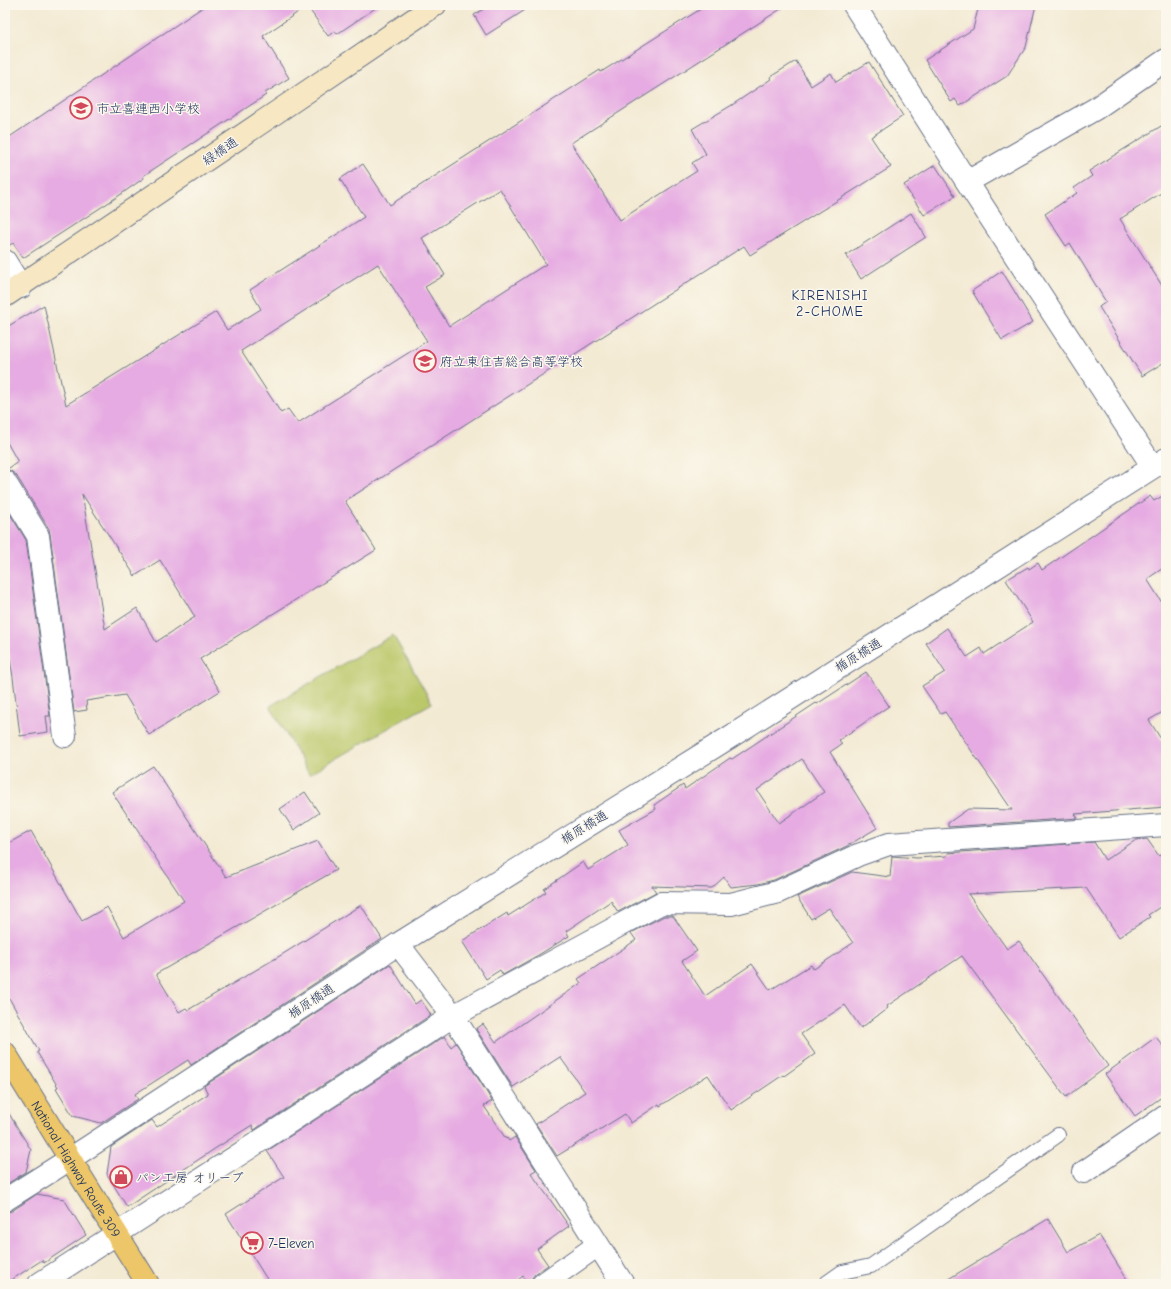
<svg xmlns="http://www.w3.org/2000/svg" width="1171" height="1289" font-family="'Comic Neue','Klee One',sans-serif">
	<rect width="100%" height="100%" fill="#fbf7ec"/>
	<filter id="ink" filterUnits="userSpaceOnUse"><feTurbulence type="fractalNoise" baseFrequency=".025" numOctaves="2"/><feDisplacementMap in="SourceGraphic" scale="8" xChannelSelector="R" yChannelSelector="G"/><feConvolveMatrix kernelMatrix="1 2 1 2 8 2 1 2 1" color-interpolation-filters="sRGB"/></filter>
	<filter id="wash" filterUnits="userSpaceOnUse"><feTurbulence type="fractalNoise" baseFrequency=".012" numOctaves="4" result="noise"/><feDisplacementMap in="SourceGraphic" scale="16" xChannelSelector="R" yChannelSelector="G"/><feGaussianBlur stdDeviation="0.9" result="paint"/><feColorMatrix in="noise" values="0 0 0 0 0 0 0 0 0 0 0 0 0 0 0 0 0 1.4 0 .05"/><feComposite in="paint" operator="in"/></filter>
	<g filter="url(#wash)">
		<rect width="100%" height="100%" fill="#f3ead3"/>
		<path fill="#bbc86a" stroke="#6b7c64" d="M 393,635 L 432,703 L 309,774 L 270,706 Z"/>
		<g id="blocks">
			<path fill="#e6abe2" fill-rule="evenodd" d="M 206,5 L 380,5 L 337,34 L 335,31 L 328,36 L 307,6 L 263,36 L 289,78 L 265,93 L 266,95 L 231,118 L 143,176 L 144,178 L 117,197 L 23,258 L 13,243 L 5,248 L 5,140 Z
				M 490,5 L 533,5 L 486,35 L 474,15 Z
				M 707,5 L 787,5 L 571,143 L 620,220 L 697,171 L 692,163 L 706,154 L 692,129 L 732,105 L 771,79 L 770,77 L 796,61 L 811,86 L 831,73 L 836,82 L 869,62 L 903,116 L 871,137 L 891,167 L 750,255 L 744,246 L 345,501 L 376,550 L 200,659 L 220,691 L 149,735 L 125,695 L 86,701 L 87,710 L 74,712 L 50,534 L 49,529 L 16,475 L 11,471 L 6,470 L 18,462 L 5,439 L 5,328 L 44,305 L 66,405 L 216,312 L 227,330 L 261,309 L 250,290 L 364,217 L 340,179 L 363,164 L 390,205 L 600,70 L 601,72 ZM 500,189 L 546,264 L 449,326 L 425,287 L 445,275 L 422,238 ZM 378,264 L 427,341 L 298,423 L 288,409 L 281,413 L 241,351 ZM 82,494 L 135,576 L 160,560 L 195,617 L 156,642 L 137,608 L 105,629 Z
				M 979,5 L 1036,5 L 1026,47 L 1007,76 L 960,106 L 955,99 L 951,102 L 925,60 L 973,29 Z
				M 1166,123 L 1166,190 L 1120,219 L 1166,292 L 1166,361 L 1142,376 L 1099,307 L 1106,302 L 1070,243 L 1066,246 L 1045,214 L 1077,193 L 1074,188 L 1092,176 L 1089,171 Z
				M 935,165 L 955,196 L 924,215 L 904,185 Z
				M 911,213 L 926,237 L 861,279 L 846,255 Z
				M 1002,271 L 1033,322 L 1002,340 L 972,291 Z
				M 1166,494 L 1166,566 L 1147,579 L 1166,609 L 1166,710 L 1149,720 L 1166,747 L 1166,807 L 1075,814 L 1078,818 L 948,827 L 948,823 L 968,809 L 1012,810 L 945,712 L 941,714 L 922,686 L 945,672 L 926,643 L 947,628 L 967,657 L 981,648 L 984,654 L 1033,622 L 1006,580 L 1028,567 L 1029,569 L 1038,563 L 1042,570 L 1150,496 L 1154,501 Z
				M 5,506 L 26,540 L 50,716 L 46,716 L 48,732 L 20,736 L 13,677 L 5,629 Z
				M 866,672 L 889,706 L 839,740 L 842,744 L 830,752 L 877,828 L 847,846 L 774,880 L 758,884 L 731,887 L 724,877 L 712,888 L 652,886 L 656,892 L 618,912 L 611,901 L 566,931 L 569,936 L 540,954 L 503,975 L 500,970 L 486,979 L 462,941 L 507,913 L 508,916 L 546,892 L 544,889 L 583,862 L 588,870 L 628,845 L 619,830 L 656,809 L 654,805 L 683,785 L 685,789 L 730,758 L 732,759 L 816,703 L 817,704 ZM 802,759 L 824,792 L 779,823 L 757,790 Z
				M 153,766 L 226,877 L 318,841 L 336,870 L 156,974 L 179,1012 L 186,1008 L 188,1010 L 283,954 L 361,905 L 382,939 L 191,1065 L 188,1060 L 135,1094 L 138,1099 L 101,1123 L 73,1116 L 56,1088 L 58,1087 L 37,1052 L 39,1051 L 5,991 L 5,845 L 31,831 L 82,921 L 107,907 L 124,937 L 184,901 L 112,792 Z
				M 305,792 L 319,813 L 294,830 L 280,809 Z
				M 1147,839 L 1159,856 L 1166,851 L 1166,903 L 1148,915 L 1150,917 L 1119,937 L 1086,888 L 968,894 L 1007,949 L 1019,941 L 1108,1066 L 1066,1097 L 962,956 L 887,1006 L 888,1008 L 861,1028 L 845,1005 L 801,1034 L 815,1054 L 784,1076 L 783,1075 L 731,1110 L 708,1075 L 660,1106 L 659,1104 L 631,1123 L 625,1114 L 557,1156 L 536,1124 L 585,1092 L 560,1057 L 513,1087 L 476,1029 L 483,1024 L 496,1042 L 581,983 L 578,979 L 636,940 L 631,933 L 664,916 L 673,916 L 697,951 L 682,961 L 705,996 L 752,964 L 770,990 L 811,965 L 814,969 L 853,943 L 829,908 L 811,919 L 797,897 L 852,872 L 890,877 L 892,856 L 917,858 L 947,856 L 948,853 L 1094,842 L 1105,860 L 1136,840 Z
				M 390,964 L 415,1004 L 421,1000 L 431,1015 L 254,1130 L 252,1125 L 216,1148 L 127,1207 L 107,1174 L 111,1147 L 152,1120 L 157,1127 L 208,1094 L 204,1086 Z
				M 445,1036 L 451,1047 L 456,1043 L 492,1101 L 484,1106 L 506,1139 L 507,1138 L 509,1141 L 515,1137 L 536,1170 L 531,1173 L 569,1226 L 537,1249 L 548,1265 L 535,1274 L 532,1278 L 531,1284 L 529,1284 L 523,1276 L 513,1284 L 270,1284 L 226,1214 L 284,1177 L 267,1151 Z
				M 1156,1037 L 1166,1050 L 1166,1094 L 1135,1116 L 1105,1074 Z
				M 5,1107 L 31,1150 L 26,1172 L 5,1185 Z
				M 37,1194 L 64,1199 L 86,1235 L 44,1263 L 42,1260 L 5,1284 L 5,1212 L 12,1211 Z
				M 1048,1219 L 1068,1252 L 1099,1235 L 1130,1284 L 940,1284 Z"/>
		</g>
	</g>
	<g filter="url(#ink)">
		<use href="#blocks" fill-opacity="0" stroke="#677087" stroke-width="1"/>
		<g fill="none" stroke-linecap="round" stroke-linejoin="round">
			<g stroke="#677087" stroke-width="16">
				<path id="lane" d="M 825,1284 L 842,1272 L 871,1266 L 1058,1135"/>
			</g>
			<g stroke="#677087" stroke-width="24">
				<path id="street" d="M 854,5 L 967,182 L 1153,467
					M 967,182 L 1095,109 L 1166,60
					M 5,261 L 21,287
					M 5,482 L 38,536 L 65,736
					M 398,944 L 453,1016 L 623,1284
					M 1084,1172 L 1166,1116
					M 5,1200 L 70,1159 L 398,944 L 730,737 L 1166,459
					M 39,1284 L 453,1016 L 661,903 L 731,904 L 778,892 L 858,855 L 889,844 L 1166,825
					M 543,1284 L 598,1245"/>
			</g>
			<g stroke="#677087" stroke-width="24">
				<path id="secondary" d="M 5,296 L 435,5"/>
			</g>
			<g stroke="#677087" stroke-width="24">
				<g id="highway">
					<path id="s1" d="M 5,1053 L 70,1159 L 148,1284"/>
				</g>
			</g>
			<use href="#lane" stroke="#fff" stroke-width="14"/>
			<use href="#street" stroke="#fff" stroke-width="22"/>
			<use href="#secondary" stroke="#f7e8c3" stroke-width="22"/>
			<use href="#highway" stroke="#ecc669" stroke-width="22"/>
		</g>
	</g>
	<defs>
		<g id="school-ring" transform="scale(1.15)"><circle r="9.5" fill="#fbf7ec" stroke="#d1495b" stroke-width="1.5"/><path d="M0-5L7-2L0 1L-7-2ZM-4 1L0 2.5L4 1V4Q0 6-4 4Z" fill="#d1495b"/></g>
		<g id="shop-ring" transform="scale(1.15)"><circle r="9.5" fill="#fbf7ec" stroke="#d1495b" stroke-width="1.5"/><path d="M-5-2.5h2.3a2.7 3.5 0 0 1 5.4 0H5L5.5 6h-11ZM-1.5-2.5h3a1.5 2.3 0 0 0-3 0Z" fill="#d1495b"/></g>
		<g id="supermarket-ring" transform="scale(1.15)"><circle r="9.5" fill="#fbf7ec" stroke="#d1495b" stroke-width="1.5"/><path d="M-6-5.5h2.5l.6 2H6L4.5 2H-2.5L-4.4-4H-6ZM-1.5 3.2a1.3 1.3 0 1 0 .1 0ZM3 3.2a1.3 1.3 0 1 0 .1 0Z" fill="#d1495b"/></g>
	</defs>
	<g fill-rule="evenodd">
		<use href="#school-ring" x="81" y="108"/>
		<use href="#school-ring" x="425" y="361"/>
		<use href="#shop-ring" x="121" y="1177"/>
		<use href="#supermarket-ring" x="252" y="1243"/>
	</g>
	<g text-anchor="middle" dominant-baseline="central" stroke-width="3" stroke-linejoin="round" paint-order="stroke">
		<g font-size="13" fill="#1b2f5e" stroke="#fbf7ec" text-anchor="start">
			<text x="96" y="108">市立喜連西小学校</text>
			<text x="440" y="361">府立東住吉総合高等学校</text>
			<text x="136" y="1177">パン工房 オリーブ</text>
			<text x="268" y="1243">7-Eleven</text>
		</g>
		<g font-size="13" fill="#1b2f5e" stroke="#fbf7ec">
			<text transform="translate(220 151) rotate(-34)">緑橋通</text>
			<text transform="translate(858 655) rotate(-32)">楯原橋通</text>
			<text transform="translate(584 827) rotate(-32)">楯原橋通</text>
			<text transform="translate(311 1001) rotate(-33)">楯原橋通</text>
			<text stroke="none"><textPath href="#s1" startOffset="136">National Highway Route 309</textPath></text>
		</g>
		<g font-size="14" letter-spacing="1" fill="#1b2f5e" stroke="#fbf7ec">
			<text x="830" y="295">KIRENISHI<tspan x="830" dy="16">2-CHOME</tspan></text>
		</g>
	</g>
	<rect width="1171" height="1289" fill="none" stroke="#fbf7ec" stroke-width="20"/>
</svg>
